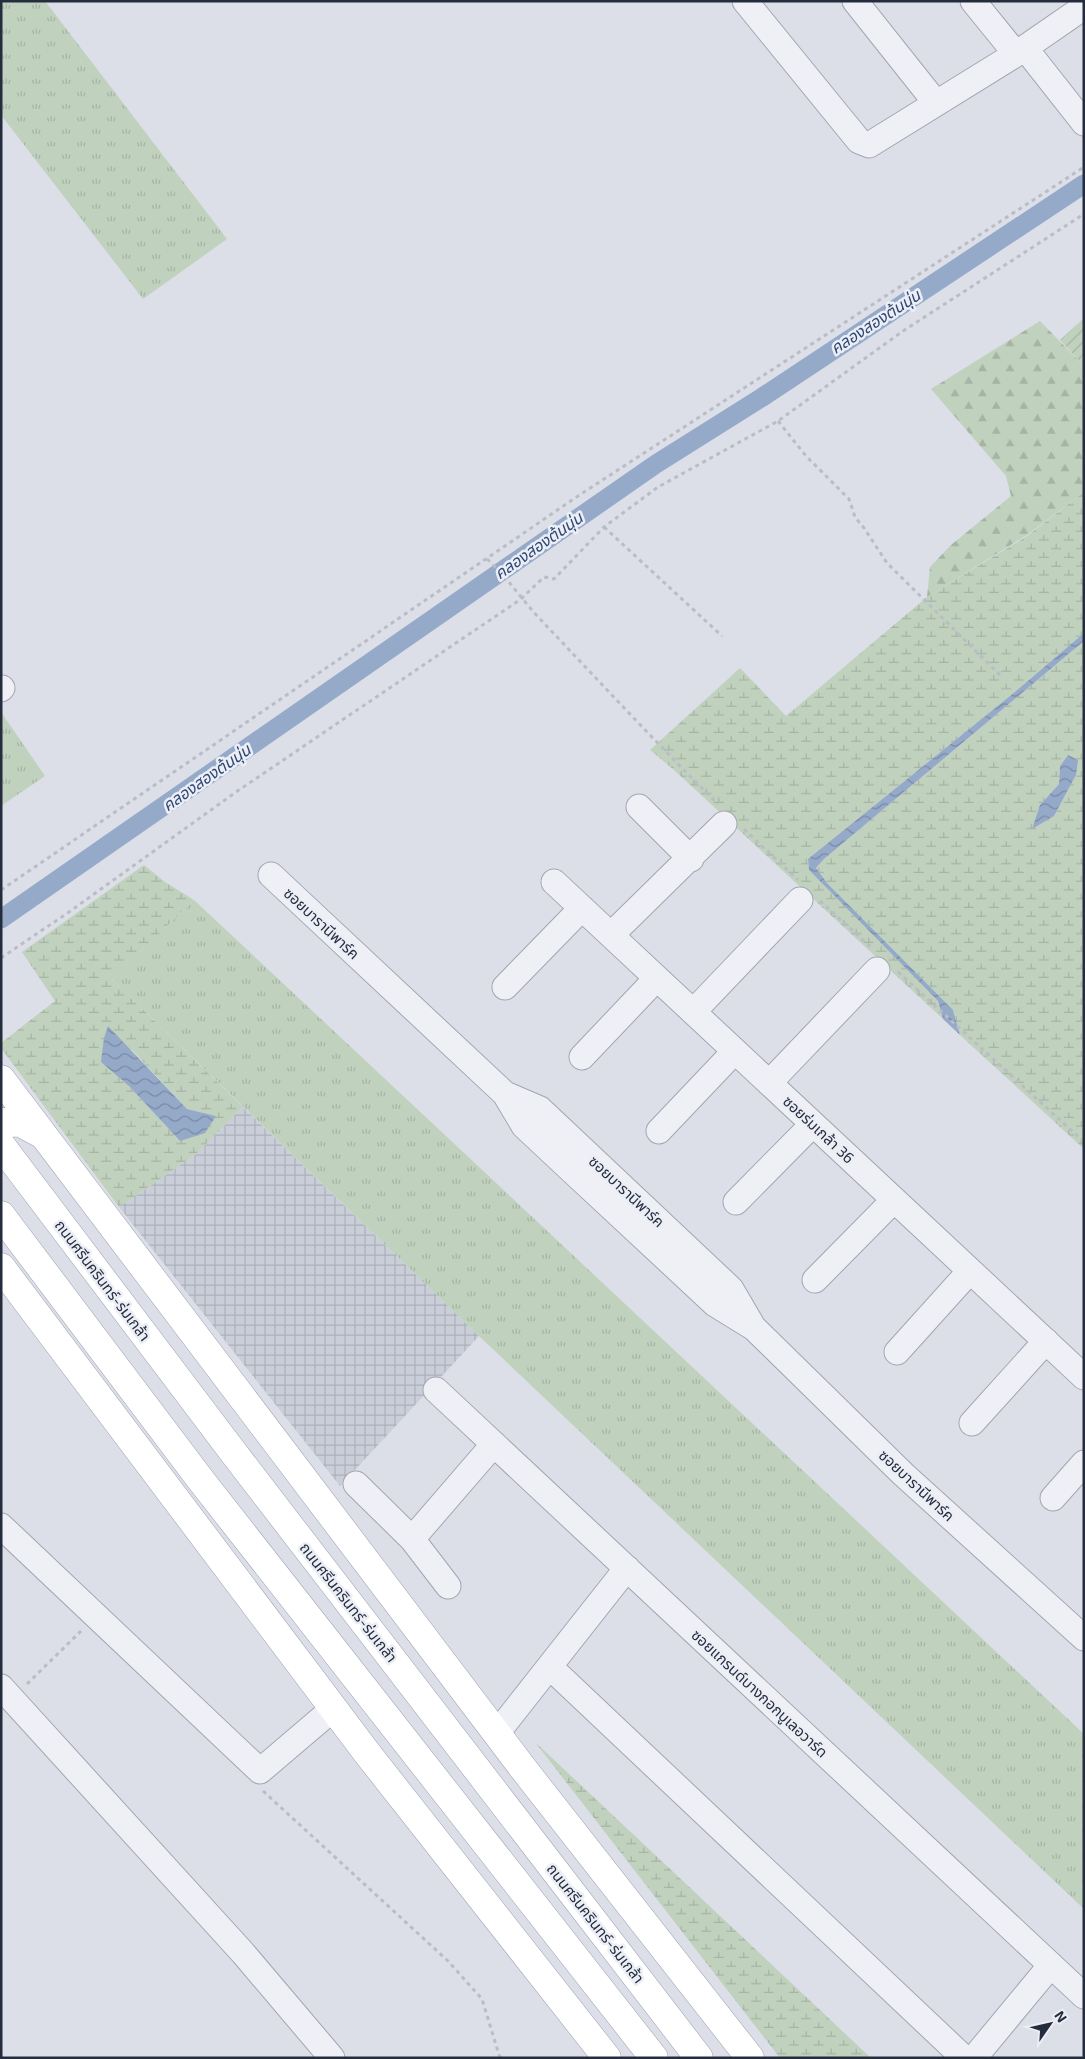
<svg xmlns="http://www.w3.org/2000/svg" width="1085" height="2059" font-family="'Exo 2','Noto Sans Thai',sans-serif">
	<defs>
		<pattern id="industrial-grid" width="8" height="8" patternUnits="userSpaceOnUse" patternTransform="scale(1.25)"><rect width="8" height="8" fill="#caced9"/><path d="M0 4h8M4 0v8" fill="none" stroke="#adb1bb"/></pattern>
		<pattern id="grass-tufts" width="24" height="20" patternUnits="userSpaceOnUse" patternTransform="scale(1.25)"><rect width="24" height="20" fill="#c0d1bd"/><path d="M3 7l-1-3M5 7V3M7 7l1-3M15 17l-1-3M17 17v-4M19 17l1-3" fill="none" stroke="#a5b4a4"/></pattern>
		<pattern id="forest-firs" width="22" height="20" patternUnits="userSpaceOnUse" patternTransform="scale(1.25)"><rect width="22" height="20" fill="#c0d1bd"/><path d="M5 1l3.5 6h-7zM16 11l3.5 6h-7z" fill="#a5b4a4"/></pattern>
		<pattern id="wetland-marsh" width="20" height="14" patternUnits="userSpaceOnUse" patternTransform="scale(1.25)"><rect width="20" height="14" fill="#c0d1bd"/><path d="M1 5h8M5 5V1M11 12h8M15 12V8" fill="none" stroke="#a5b4a4"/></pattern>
		<pattern id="garden-furrows" width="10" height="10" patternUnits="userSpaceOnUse" patternTransform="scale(1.25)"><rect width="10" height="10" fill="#c0d1bd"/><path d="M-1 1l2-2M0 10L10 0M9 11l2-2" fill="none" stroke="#a5b4a4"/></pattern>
		<pattern id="water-waves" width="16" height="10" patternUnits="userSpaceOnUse" patternTransform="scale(1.25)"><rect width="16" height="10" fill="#95a9c9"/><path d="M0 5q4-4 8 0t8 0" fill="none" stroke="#798aa5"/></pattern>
	</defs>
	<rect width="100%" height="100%" fill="#dcdfe7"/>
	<path fill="url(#industrial-grid)" d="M 243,1107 L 479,1336 L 340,1486 L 119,1207 L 195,1155 Z"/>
	<path fill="url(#grass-tufts)" d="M 1,1 L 45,1 L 227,239 L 143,299 L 1,115 Z
		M 1,712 L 45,776 L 1,806 Z
		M 194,900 L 1084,1734 L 1084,1909 L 479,1336 L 112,979 Z"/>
	<path fill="url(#forest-firs)" d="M 1040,321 L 1084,366 L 1084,492 L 1027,535 L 927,597 L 930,567 L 951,545 L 1011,496 L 1006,476 L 931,389 Z"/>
	<path fill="url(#wetland-marsh)" fill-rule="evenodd" d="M 1084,492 L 1084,633 L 1010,696 L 808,859 L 809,870 L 938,1001 L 943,1019 L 674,770 L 650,750 L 740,668 L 786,716 L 927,597 L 1027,536 Z
		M 1084,641 L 1084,1149 L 960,1035 L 953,1010 L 827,883 L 816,868 L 824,859 ZM 1068,755 L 1076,775 L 1054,816 L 1040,805 L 1059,784 L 1060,766 Z
		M 144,865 L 165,882 L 194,900 L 112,979 L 243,1107 L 195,1155 L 119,1207 L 1,1048 L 1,1043 L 55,1001 L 22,952 ZM 131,1049 L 187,1109 L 216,1116 L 180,1141 L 129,1086 Z
		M 535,1742 L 871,2058 L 780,2058 Z"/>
	<path fill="url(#garden-furrows)" d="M 1084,318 L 1084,366 L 1060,340 Z"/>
	<path fill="url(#water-waves)" d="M 1084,633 L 1084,641 L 824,859 L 816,868 L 827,883 L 953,1010 L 960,1035 L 943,1019 L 938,1001 L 809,870 L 808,859 L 1010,696 Z
		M 1068,755 L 1078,760 L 1076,775 L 1054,816 L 1032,829 L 1040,805 L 1059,784 L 1060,766 Z
		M 108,1026 L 187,1109 L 216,1116 L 205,1133 L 180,1141 L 129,1086 L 101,1062 L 104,1038 Z"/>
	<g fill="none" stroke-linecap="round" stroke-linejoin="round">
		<path stroke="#95a9c9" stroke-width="19" d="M 1,919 L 656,464 L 761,398 L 1084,184"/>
		<g stroke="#a1a6b1" stroke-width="27">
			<path id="minor" d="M 745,1 L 859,141 L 869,145 L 1016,54 L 1084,7
				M 855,1 L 936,103
				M 973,1 L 1016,54
				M 1025,48 L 1084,123
				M 1,689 L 2,688
				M 639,807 L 691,859
				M 271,875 L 505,1094 L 524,1126 L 571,1170 L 715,1304 L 754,1328 L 903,1474 L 1084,1638
				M 554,882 L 1084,1377
				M 611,935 L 724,824
				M 505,987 L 582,908
				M 693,1012 L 800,900
				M 582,1057 L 657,978
				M 769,1083 L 877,970
				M 505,1094 L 540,1109 L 731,1289 L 752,1325
				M 659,1131 L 735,1051
				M 736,1202 L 813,1124
				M 815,1280 L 894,1200
				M 897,1352 L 970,1271
				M 436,1390 L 1084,1996
				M 972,1423 L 1046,1341
				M 356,1484 L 412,1539 L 448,1586
				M 1053,1498 L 1084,1463
				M 1,1526 L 260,1771 L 334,1708
				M 412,1539 L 494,1444
				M 550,1667 L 964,2058
				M 1,1687 L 243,1953 L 332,2058
				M 497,1733 L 627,1568
				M 974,2058 L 1051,1965"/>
		</g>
		<g stroke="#9ba2b3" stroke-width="29">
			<path id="major" d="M 1,1079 L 522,1767 L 750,2058
				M 1,1122 L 21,1123 L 43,1135
				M 1,1145 L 233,1452 L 699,2058
				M 1,1215 L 200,1479 L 654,2058
				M 1,1267 L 367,1753 L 607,2058"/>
		</g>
		<path stroke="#babdc5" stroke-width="3" stroke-dasharray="4 4" stroke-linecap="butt" d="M 778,421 L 806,456 L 849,499 L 855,517 L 864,528 L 887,563 L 1000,675
			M 604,527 L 722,636
			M 487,559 C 507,577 522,600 540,619 C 599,681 657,744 718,804
			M 744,829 L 798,880
			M 1,890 L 581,494 L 1084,167
			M 820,901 L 873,949
			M 1,958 L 69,912 L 236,792 L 521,599 L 544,577 L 554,579 L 604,527 L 658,487 L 778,421 L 903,331 L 1084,214
			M 898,972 L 1084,1142
			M 27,1684 L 81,1631
			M 263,1791 L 448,1961 L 482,1999 L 500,2058"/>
		<use href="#minor" stroke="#eff0f5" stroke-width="25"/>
		<use href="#major" stroke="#fff" stroke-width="28"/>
	</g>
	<g text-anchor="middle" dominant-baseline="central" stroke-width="5" stroke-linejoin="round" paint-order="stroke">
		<g font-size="15" fill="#252c3e" stroke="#ebeef5">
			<text transform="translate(322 923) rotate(43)">ซอยบารานีพาร์ค</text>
			<text transform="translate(819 1129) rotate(43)">ซอยร่มเกล้า 36</text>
			<text transform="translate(627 1191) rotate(43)">ซอยบารานีพาร์ค</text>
			<text transform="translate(103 1280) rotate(53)">ถนนศรีนครินทร์-ร่มเกล้า</text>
			<text transform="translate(917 1485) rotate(43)">ซอยบารานีพาร์ค</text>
			<text transform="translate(349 1602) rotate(52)">ถนนศรีนครินทร์-ร่มเกล้า</text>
			<text transform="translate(760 1693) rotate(43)">ซอยแกรนด์บางกอกบูเลอวาร์ด</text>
			<text transform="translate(596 1923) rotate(52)">ถนนศรีนครินทร์-ร่มเกล้า</text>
		</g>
		<g font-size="16" font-style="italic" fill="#2e4673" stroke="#ebeef5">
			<text transform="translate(875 321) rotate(-33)">คลองสองต้นนุ่น</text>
			<text transform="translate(538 545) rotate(-35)">คลองสองต้นนุ่น</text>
			<text transform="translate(206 777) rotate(-35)">คลองสองต้นนุ่น</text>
		</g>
	</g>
	<rect width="1085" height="2059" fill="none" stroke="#252c3e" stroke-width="5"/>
	<g transform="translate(1050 2024) rotate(56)" stroke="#ebeef5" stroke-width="4" paint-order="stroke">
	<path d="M0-4L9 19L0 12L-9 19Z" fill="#252c3e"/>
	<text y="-8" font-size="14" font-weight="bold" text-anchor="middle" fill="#252c3e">N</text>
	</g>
</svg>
